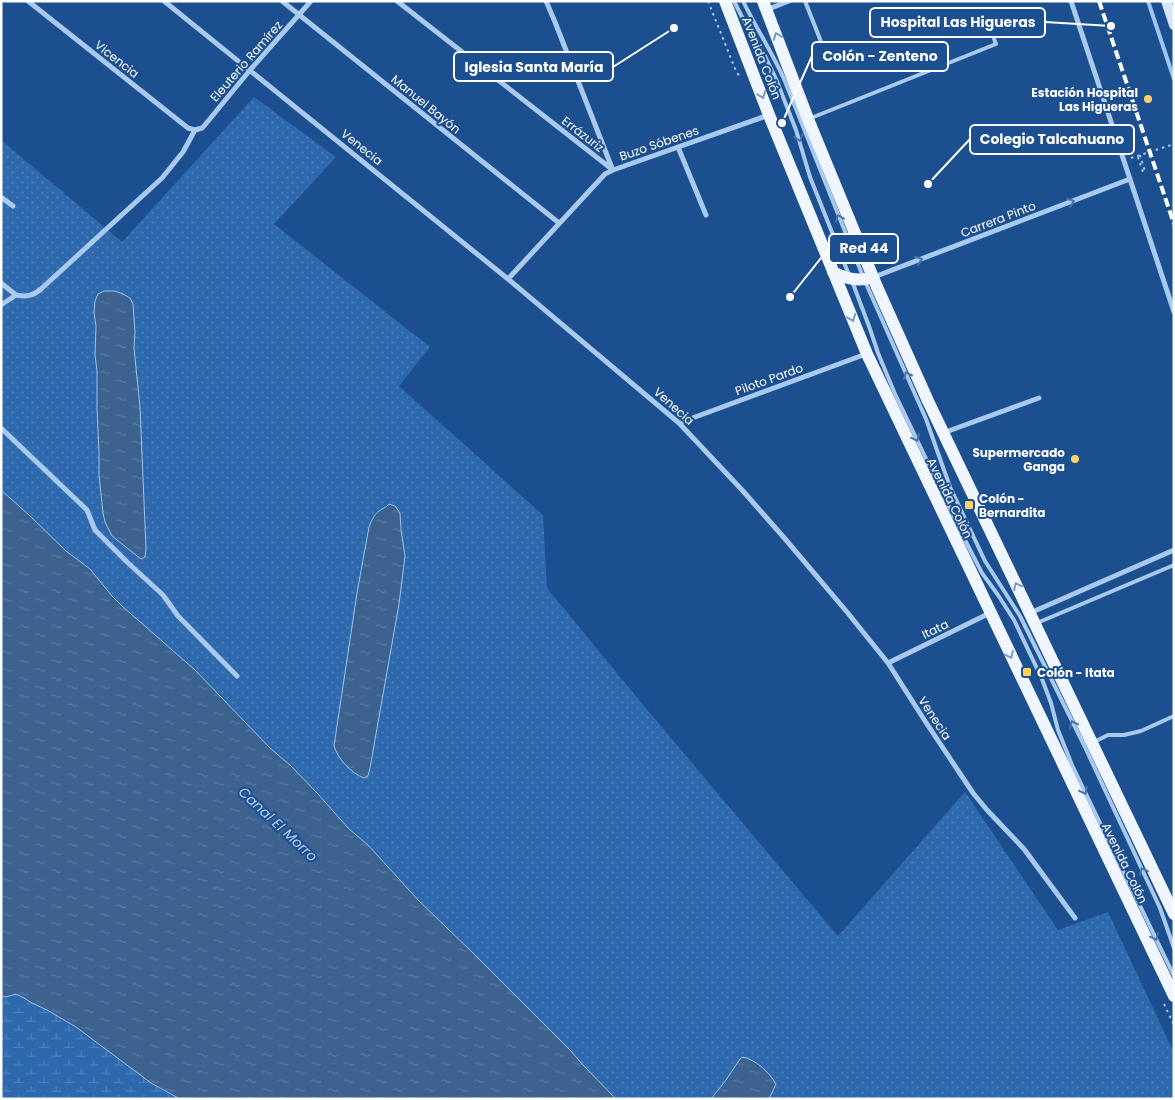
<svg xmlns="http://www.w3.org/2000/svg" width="1175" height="1100" font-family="Poppins,sans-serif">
	<defs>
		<pattern id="grass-dots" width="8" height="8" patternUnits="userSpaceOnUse" patternTransform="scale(1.25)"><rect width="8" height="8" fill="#2e69ad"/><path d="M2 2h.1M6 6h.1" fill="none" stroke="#4d80b9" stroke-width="1.8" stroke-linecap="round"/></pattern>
		<pattern id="wetland-marsh" width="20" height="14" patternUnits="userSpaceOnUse" patternTransform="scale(1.25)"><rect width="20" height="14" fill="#2e69ad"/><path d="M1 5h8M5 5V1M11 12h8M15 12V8" fill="none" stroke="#4d80b9"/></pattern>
		<pattern id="water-ripples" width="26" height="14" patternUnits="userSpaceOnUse" patternTransform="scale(1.25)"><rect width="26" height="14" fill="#3c6290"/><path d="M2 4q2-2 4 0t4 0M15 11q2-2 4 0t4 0" fill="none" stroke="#597aa1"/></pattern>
	</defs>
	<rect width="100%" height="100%" fill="#1b4f8f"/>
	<path fill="url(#grass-dots)" d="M 254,97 L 336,157 L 274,224 L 430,347 L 399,386 L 543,515 L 547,588 L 644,706 L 838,936 L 965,792 L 1058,930 L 1108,912 L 1174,1053 L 1174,1099 L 616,1099 L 583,1065 L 571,1051 L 472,952 L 419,901 L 368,845 L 349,829 L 318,794 L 291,766 L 270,748 L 195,670 L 122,606 L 112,596 L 90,569 L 66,551 L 29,515 L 1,490 L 1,140 L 122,242 Z"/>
	<path fill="url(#wetland-marsh)" d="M 1,775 L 361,1099 L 1,1099 Z"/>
	<path fill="url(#water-ripples)" stroke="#9cc4f0" d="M 104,291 L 115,291 L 123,294 L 130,298 L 133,304 L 135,332 L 134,348 L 140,407 L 146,549 L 145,557 L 141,559 L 112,536 L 105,522 L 103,513 L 99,475 L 99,453 L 97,408 L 97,371 L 95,355 L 96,326 L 94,313 L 95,301 L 98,294 Z
		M 1,490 L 29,515 L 66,551 L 90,569 L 112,596 L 122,606 L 195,670 L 270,748 L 291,766 L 318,794 L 349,829 L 368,845 L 419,901 L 472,952 L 571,1051 L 583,1065 L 616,1099 L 180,1099 L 151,1083 L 76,1027 L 47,1010 L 32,1003 L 24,998 L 16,994 L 6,997 L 2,996 L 1,995 Z
		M 389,504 L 395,506 L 400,513 L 401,530 L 405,556 L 399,604 L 370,768 L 368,776 L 364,778 C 351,773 338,759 334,746 L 357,593 L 369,527 C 372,519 375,513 382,509 C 389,505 383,510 389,504 Z
		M 743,1057 C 756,1060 769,1072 776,1084 L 769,1099 L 711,1099 L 726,1080 L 740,1059 Z"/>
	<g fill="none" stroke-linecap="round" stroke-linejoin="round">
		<path stroke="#9cc4f0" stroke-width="4" d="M 1148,1 L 1174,79"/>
		<path stroke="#a9c9ee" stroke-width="2" stroke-dasharray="2.5 4" stroke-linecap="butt" d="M 708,1 L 736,71 L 740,77
			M 1138,157 L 1143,172 L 1145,171 L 1140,155
			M 1131,158 L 1174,144
			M 1164,1004 L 1174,1025"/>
		<path stroke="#a9c9ee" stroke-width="4" d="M 734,1 L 746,25 L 765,56 L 776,79 L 796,130 L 810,177 L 849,275
			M 743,1 C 756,28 772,52 784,79 L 864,279 L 926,419 L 950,487 L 985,561 L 1020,616 L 1084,745 L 1160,908 L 1174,948
			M 805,1 L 829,62
			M 811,118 L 996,44 L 987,20
			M 852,281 L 870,329 L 878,353 L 895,394 L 966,542 L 982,573 L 998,595 L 1014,620 L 1042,679 L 1051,703 L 1058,730 L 1072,765 L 1174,976
			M 1037,623 L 1174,565
			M 1094,742 L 1108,735 L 1124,735 L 1141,731 L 1174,716"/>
		<path stroke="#a9c9ee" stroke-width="5" d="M 28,1 L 188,128 L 195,130
			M 164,1 L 508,279 L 679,423 L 743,491 L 786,540 L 847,612 L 888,663 L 925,721 L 973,793 L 987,810 L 1024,849 L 1075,918
			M 282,1 L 559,223
			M 397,1 L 613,170
			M 546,1 L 555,22 L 612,168
			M 1071,1 L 1174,312
			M 766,10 L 789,1
			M 195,130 L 202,128 L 204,126 L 250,70 L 311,1
			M 678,147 L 706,215
			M 1,197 L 13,206
			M 874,277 L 1130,179
			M 508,279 L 605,174 L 613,170 L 769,115
			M 1,283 L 16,295
			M 1,305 L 16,295 C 26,297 33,296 41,289 L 162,178 L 183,152 L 195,130
			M 679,423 L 866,354
			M 1,428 L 87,510 L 95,530 L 127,562 L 163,595 L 178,616 L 237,676
			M 943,433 L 1039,398
			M 1030,613 L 1174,550
			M 888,663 L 990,613"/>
		<path stroke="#d6e6fa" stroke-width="10" d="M 1166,1 L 1174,25"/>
		<path stroke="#f0f6ff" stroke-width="12" d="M 725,1 L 769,115 L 867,354 L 1174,996
			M 763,1 L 808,119 L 877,287 L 928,401 L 1174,914
			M 833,272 C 846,279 860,282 873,277"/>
		<path stroke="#fff" stroke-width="4" stroke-dasharray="9 4" stroke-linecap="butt" d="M 1099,1 L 1174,224"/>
	</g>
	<defs><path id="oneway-chevron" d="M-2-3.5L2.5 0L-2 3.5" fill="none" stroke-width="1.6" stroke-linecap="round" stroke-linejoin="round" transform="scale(1.25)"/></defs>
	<g stroke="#7b9ac1">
		<use href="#oneway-chevron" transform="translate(777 36) rotate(-111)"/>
		<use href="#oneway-chevron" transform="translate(762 95) rotate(69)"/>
		<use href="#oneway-chevron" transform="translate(852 318) rotate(68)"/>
		<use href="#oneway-chevron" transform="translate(1017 586) rotate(-116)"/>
		<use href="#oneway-chevron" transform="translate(1010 655) rotate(65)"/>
	</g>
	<g stroke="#4674ac">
		<use href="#oneway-chevron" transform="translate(799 138) rotate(73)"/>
		<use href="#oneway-chevron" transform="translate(1071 202) rotate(-21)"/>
		<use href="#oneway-chevron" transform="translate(839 218) rotate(-112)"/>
		<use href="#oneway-chevron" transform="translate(919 260) rotate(-21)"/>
		<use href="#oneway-chevron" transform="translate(907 375) rotate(-114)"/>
		<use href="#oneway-chevron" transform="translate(916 438) rotate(64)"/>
		<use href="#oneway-chevron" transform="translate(1073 724) rotate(-116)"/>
		<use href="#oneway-chevron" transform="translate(1084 791) rotate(64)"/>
		<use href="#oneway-chevron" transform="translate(1143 871) rotate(-115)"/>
		<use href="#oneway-chevron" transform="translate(1155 937) rotate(64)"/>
	</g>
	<g fill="#ffd166" stroke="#1b4f8f" stroke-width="2">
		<circle cx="1148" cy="99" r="5"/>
		<circle cx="1075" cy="459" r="5"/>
		<rect x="964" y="500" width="10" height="10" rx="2.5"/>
		<rect x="1022" y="667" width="10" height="10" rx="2.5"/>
	</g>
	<g text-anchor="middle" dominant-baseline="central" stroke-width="4" stroke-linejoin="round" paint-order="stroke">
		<g font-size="12" fill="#fff" stroke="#1b4f8f">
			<text transform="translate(762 58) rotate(69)">Avenida Colón</text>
			<text transform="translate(117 59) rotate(38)">Vicencia</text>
			<text transform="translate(246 61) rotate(-49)">Eleuterio Ramírez</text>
			<text transform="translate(426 104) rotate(39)">Manuel Bayón</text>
			<text transform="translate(583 134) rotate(38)">Errázuriz</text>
			<text transform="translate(659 143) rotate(-19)">Buzo Sóbenes</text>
			<text transform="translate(362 147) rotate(39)">Venecia</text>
			<text transform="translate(998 219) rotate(-21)">Carrera Pinto</text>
			<text transform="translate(769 379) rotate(-20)">Piloto Pardo</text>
			<text transform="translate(674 406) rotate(42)">Venecia</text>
			<text transform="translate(950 498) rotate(64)">Avenida Colón</text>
			<text transform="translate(935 629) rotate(-26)">Itata</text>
			<text transform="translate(935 718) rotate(57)">Venecia</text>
			<text transform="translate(1125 863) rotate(64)">Avenida Colón</text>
		</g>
		<g font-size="12" font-weight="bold" fill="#fff" stroke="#1b4f8f" text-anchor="end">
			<text x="1138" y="92">Estación Hospital<tspan x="1138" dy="14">Las Higueras</tspan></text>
			<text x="1065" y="452">Supermercado<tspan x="1065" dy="14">Ganga</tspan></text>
			<text x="979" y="498" text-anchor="start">Colón -<tspan x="979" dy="14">Bernardita</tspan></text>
			<text x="1037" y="672" text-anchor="start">Colón - Itata</text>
		</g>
		<g font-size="14" font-style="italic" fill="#b5d3f5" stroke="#1b4f8f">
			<text transform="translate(278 824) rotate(43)">Canal El Morro</text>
		</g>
	</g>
	<path fill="none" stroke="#fff" stroke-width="2" d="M1111 26L1045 22M782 123L812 56M674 28L613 67M928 184L970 139M790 297L829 248"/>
	<g fill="#fff" stroke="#1b4f8f" stroke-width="2">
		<circle cx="1111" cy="26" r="5"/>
		<circle cx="782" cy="123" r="5"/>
		<circle cx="674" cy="28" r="5"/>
		<circle cx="928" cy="184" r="5"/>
		<circle cx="790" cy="297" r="5"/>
	</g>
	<g fill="#1b4f8f" stroke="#fff" stroke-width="2">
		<rect x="870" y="8" width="175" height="29" rx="5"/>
		<rect x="812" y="42" width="136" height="29" rx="5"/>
		<rect x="454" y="52" width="159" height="29" rx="5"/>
		<rect x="970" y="125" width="164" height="29" rx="5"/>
		<rect x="829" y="234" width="69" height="29" rx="5"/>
	</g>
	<g font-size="14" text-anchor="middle" font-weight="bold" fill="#fff">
		<text x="958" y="27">Hospital Las Higueras</text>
		<text x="880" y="61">Colón - Zenteno</text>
		<text x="534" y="72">Iglesia Santa María</text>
		<text x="1052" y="144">Colegio Talcahuano</text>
		<text x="864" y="253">Red 44</text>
	</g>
	<rect width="1175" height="1100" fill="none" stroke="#ffffff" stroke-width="5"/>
</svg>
